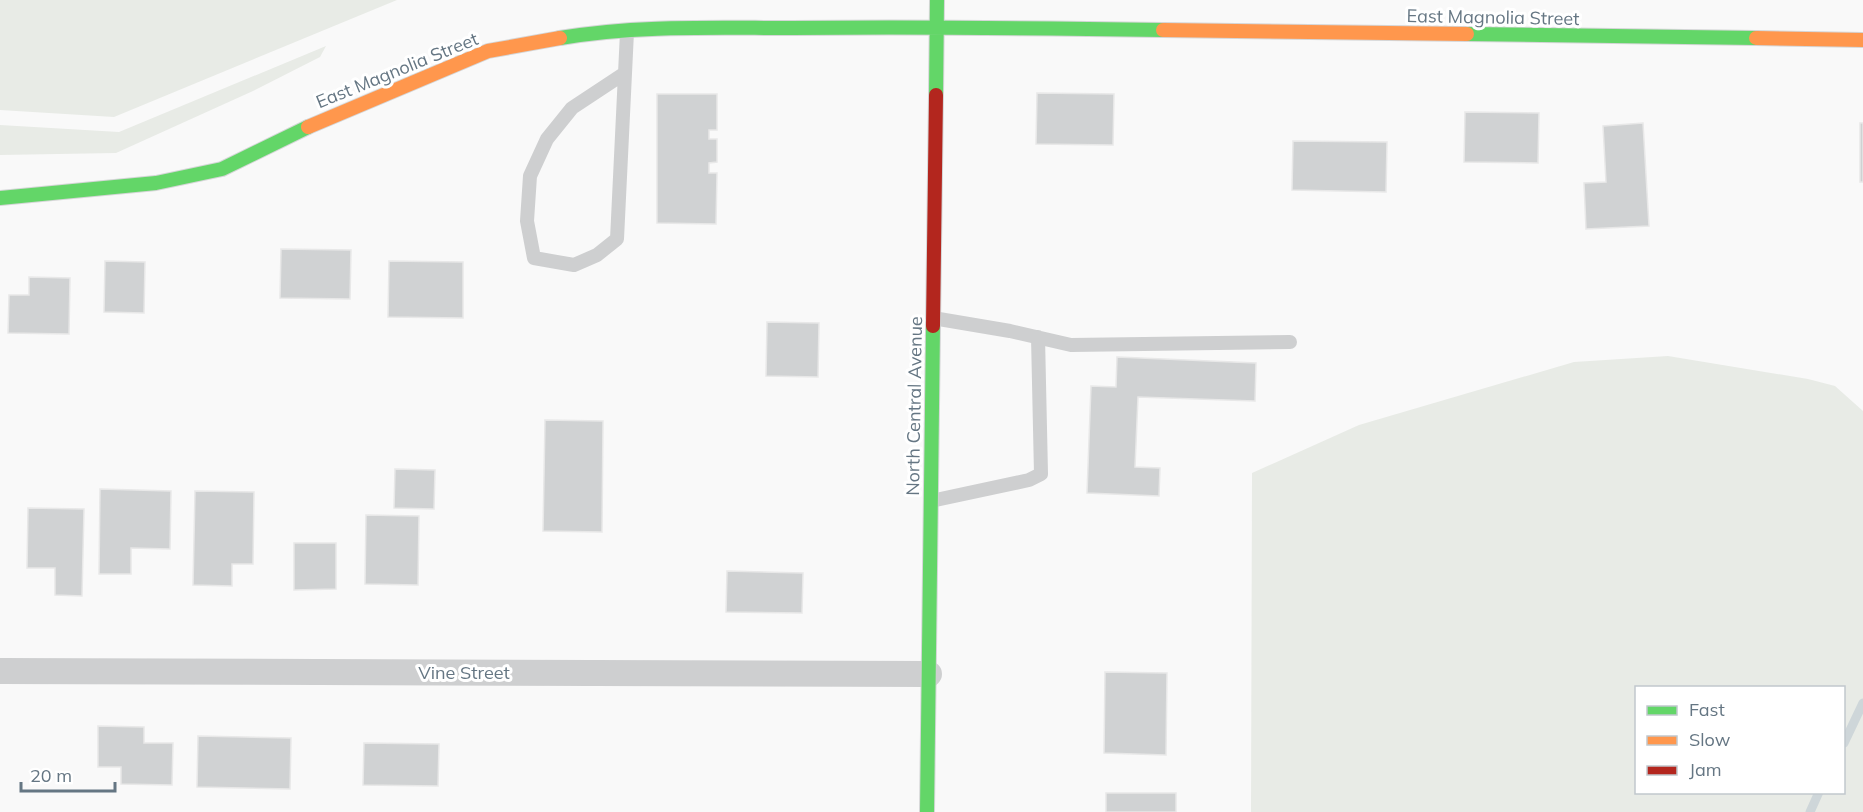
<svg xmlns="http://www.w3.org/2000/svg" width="1863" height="812" font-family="Mulish,sans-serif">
	<rect width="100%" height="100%" fill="#f9f9f9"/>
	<path fill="#e8ebe6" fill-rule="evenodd" d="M 0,0 L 397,0 L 114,117 L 0,110 Z
		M 326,46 L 320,57 L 253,91 L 116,153 L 0,155 L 0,125 L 119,132 Z
		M 1668,356 L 1808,379 L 1835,386 L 1863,411 L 1863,812 L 1251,812 L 1252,473 L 1359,425 L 1574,362 ZM 1636,688 L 1844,688 L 1844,792 L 1636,792 Z"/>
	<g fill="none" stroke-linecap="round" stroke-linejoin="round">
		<path stroke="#ced6d9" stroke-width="9" d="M 1844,743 L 1863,703
			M 1810,812 L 1819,792"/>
	</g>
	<path fill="#d0d2d3" stroke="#e8e8e8" stroke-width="1.5" d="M 1037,93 L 1114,94 L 1113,145 L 1036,144 Z
		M 657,94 L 717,94 L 717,130 L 709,130 L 709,139 L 717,139 L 717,162 L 709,163 L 709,173 L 717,173 L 716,224 L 657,223 Z
		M 1465,112 L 1539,113 L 1538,163 L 1464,162 Z
		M 1643,123 L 1649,226 L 1586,229 L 1584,183 L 1606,182 L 1603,126 Z
		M 1860,123 L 1863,123 L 1863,182 L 1860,182 Z
		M 1293,141 L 1387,142 L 1386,192 L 1292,190 Z
		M 281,249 L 351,250 L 350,299 L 280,298 Z
		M 105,261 L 145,262 L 144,313 L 104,312 Z
		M 389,261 L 463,262 L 463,318 L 388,317 Z
		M 29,277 L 70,278 L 69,334 L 8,333 L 9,295 L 29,295 Z
		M 767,322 L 819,323 L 818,377 L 766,376 Z
		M 1117,357 L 1256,363 L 1255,401 L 1138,397 L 1135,467 L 1160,468 L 1159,496 L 1087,493 L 1091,386 L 1116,387 Z
		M 545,420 L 603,421 L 602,532 L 543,531 Z
		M 395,469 L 435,470 L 434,509 L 394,508 Z
		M 100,489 L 171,491 L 170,549 L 131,548 L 131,574 L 99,574 Z
		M 195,491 L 254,492 L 253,564 L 232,564 L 232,586 L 193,585 Z
		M 28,508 L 84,509 L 82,596 L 55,595 L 55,568 L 27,568 Z
		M 366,515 L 419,516 L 418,585 L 365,584 Z
		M 294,543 L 336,543 L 336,589 L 294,590 Z
		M 727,571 L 803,573 L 802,613 L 726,612 Z
		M 1105,672 L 1167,673 L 1166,755 L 1104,753 Z
		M 98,726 L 144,727 L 144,743 L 173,743 L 172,785 L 121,784 L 121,767 L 98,767 Z
		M 198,736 L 291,738 L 290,789 L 197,787 Z
		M 364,743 L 439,744 L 438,786 L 363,785 Z
		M 1106,793 L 1176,793 L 1176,812 L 1106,812 Z"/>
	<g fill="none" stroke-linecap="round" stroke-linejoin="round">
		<g stroke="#d5d6d7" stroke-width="16">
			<path id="fast" d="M 1467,34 L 1756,38
				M 560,38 C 636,25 715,28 791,28 C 915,27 1039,28 1163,30
				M 936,95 L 937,0
				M 0,198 L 156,183 L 222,169 L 308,127
				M 927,812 L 933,326"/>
		</g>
		<g stroke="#d5d6d7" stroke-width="16">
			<path id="slow" d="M 1163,30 L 1467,34
				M 1756,38 L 1863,40
				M 308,127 L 488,51 L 560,38"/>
		</g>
		<g stroke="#d5d6d7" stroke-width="16">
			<path id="jam" d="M 933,326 L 936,95"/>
		</g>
		<path stroke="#cecfd0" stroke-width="14" d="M 625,73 L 572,108 L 547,139 L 530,176 L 527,221 L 534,258 L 574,265 L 597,255 L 617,239 L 627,32
			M 933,318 L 1010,331 L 1071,345 L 1290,342
			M 931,501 L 1029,480 L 1041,474 L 1038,337"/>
		<path stroke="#cecfd0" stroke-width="26" d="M 0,671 L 929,674"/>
		<use href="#fast" stroke="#63d668" stroke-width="14"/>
		<use href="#slow" stroke="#ff974d" stroke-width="14"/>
		<use href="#jam" stroke="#b3261e" stroke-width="14"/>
	</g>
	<g text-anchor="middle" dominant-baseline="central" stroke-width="6" stroke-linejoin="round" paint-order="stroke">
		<g font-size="18" fill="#657683" stroke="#fff">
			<text transform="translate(1493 17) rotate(1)">East Magnolia Street</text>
			<text transform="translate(397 70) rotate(-22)">East Magnolia Street</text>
			<text transform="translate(914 406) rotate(-89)">North Central Avenue</text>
			<text x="464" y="672">Vine Street</text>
		</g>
	</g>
	<rect x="1635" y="686" width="210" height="108" fill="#ffffff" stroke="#c1c8cd" stroke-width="1.5"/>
	<rect x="1647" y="706" width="30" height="9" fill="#63d668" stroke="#c1c8cd" stroke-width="1.5"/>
	<text x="1689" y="716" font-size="18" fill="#657683">Fast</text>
	<rect x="1647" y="736" width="30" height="9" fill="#ff974d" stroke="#c1c8cd" stroke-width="1.5"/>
	<text x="1689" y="746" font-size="18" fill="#657683">Slow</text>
	<rect x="1647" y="766" width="30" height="9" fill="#b3261e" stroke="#c1c8cd" stroke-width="1.5"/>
	<text x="1689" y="776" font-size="18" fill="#657683">Jam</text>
	<path d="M21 782v9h94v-9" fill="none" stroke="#657683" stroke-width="3"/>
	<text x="30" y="782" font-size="18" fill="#657683" stroke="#ffffff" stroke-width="4.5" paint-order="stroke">20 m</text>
</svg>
